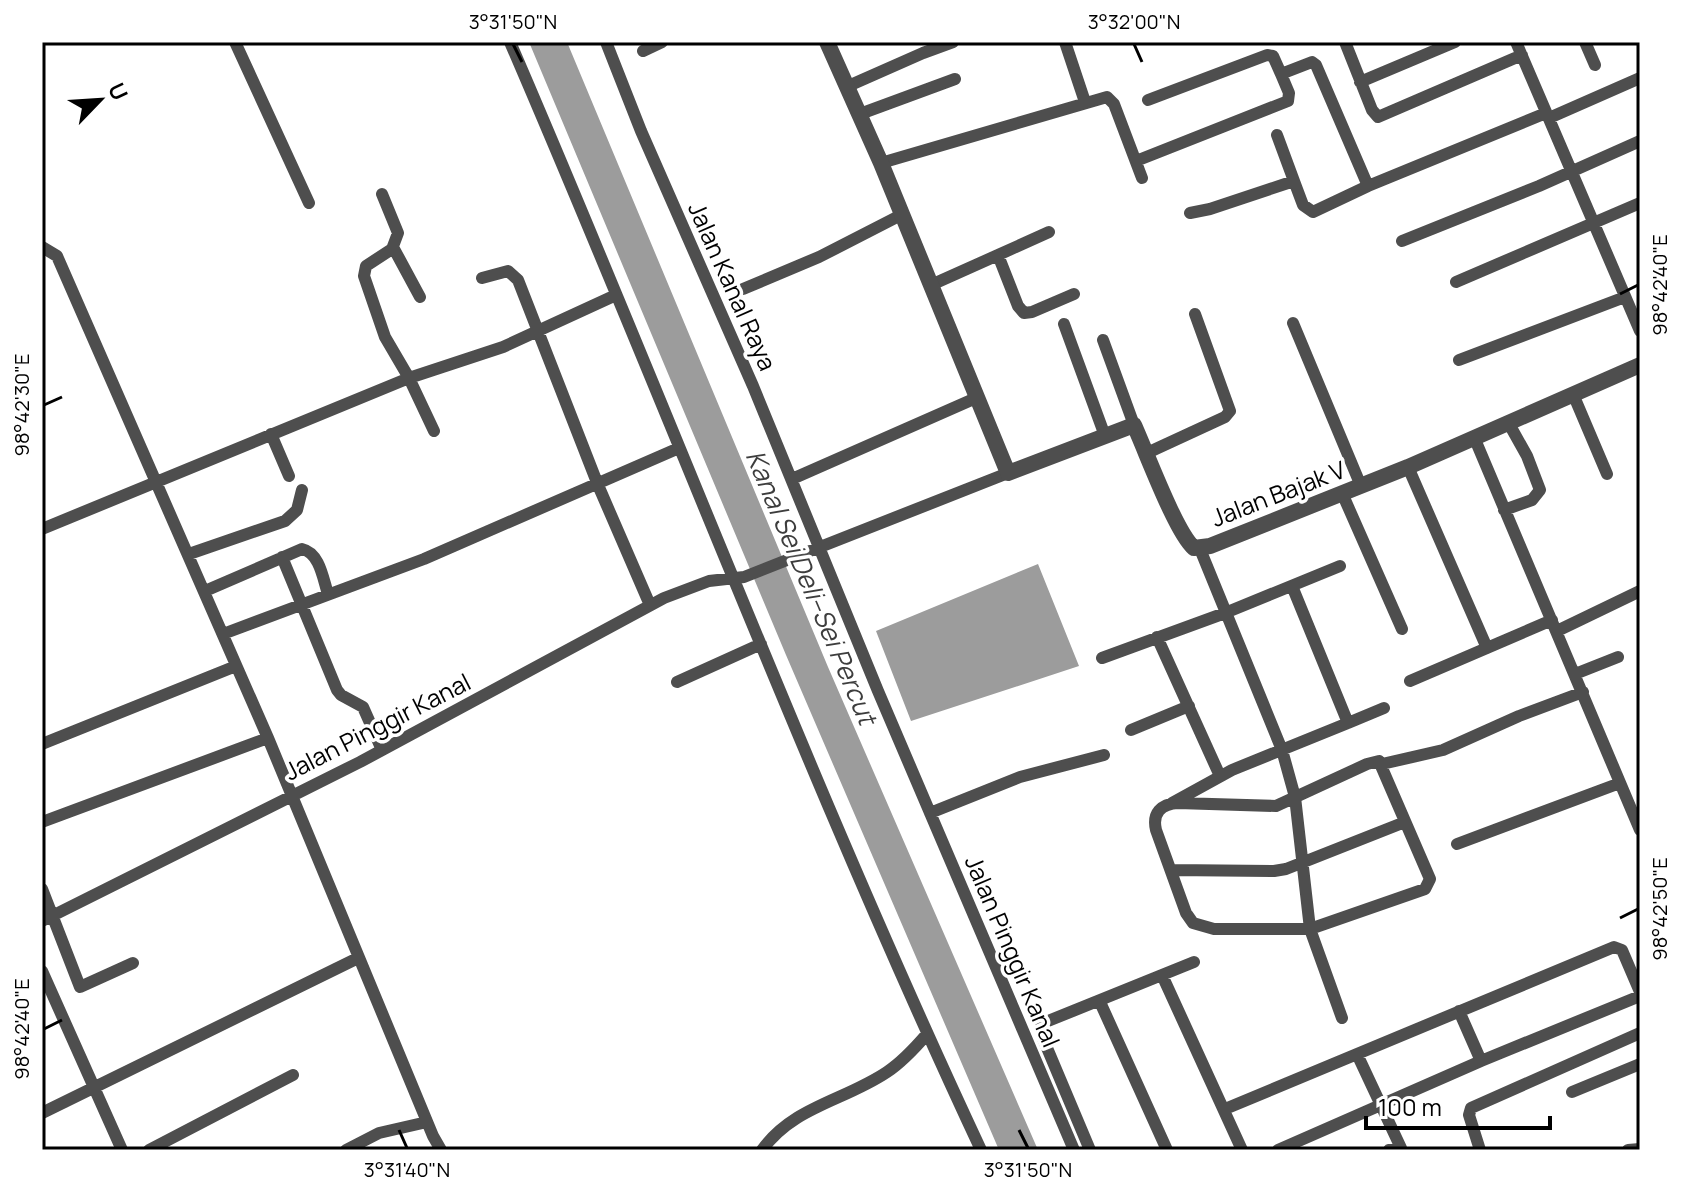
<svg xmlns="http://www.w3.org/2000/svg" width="1682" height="1192" font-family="Manrope,sans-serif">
	<rect width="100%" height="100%" fill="#fff"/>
	<path fill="#9c9c9c" d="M 529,42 L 567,42 L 828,667 L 1038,1150 L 999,1150 L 786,655 Z
		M 1038,564 L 1079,666 L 911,721 L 876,631 Z"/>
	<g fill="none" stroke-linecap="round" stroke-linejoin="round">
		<path stroke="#4e4e4e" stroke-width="12" d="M 235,42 L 309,203
			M 510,42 C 669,410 811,787 981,1150
			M 606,42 L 641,131 L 753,386 L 878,691 L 1074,1150
			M 1065,42 L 1085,102
			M 1345,42 L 1372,110 L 1378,117 L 1522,55
			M 1516,42 L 1640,331
			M 1585,42 L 1595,65
			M 643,51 L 662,42
			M 1360,82 L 1455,42
			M 846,87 L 923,53 L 953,42
			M 1148,100 L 1267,55 L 1273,56 L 1281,74 L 1312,62 L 1316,65 L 1368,186
			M 860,114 L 955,79
			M 1549,118 L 1640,78
			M 1277,135 L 1294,181
			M 1136,161 L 1288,101 L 1289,93 L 1281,74
			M 881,163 L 1107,97 L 1114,104 L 1142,178
			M 382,194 L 398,233 L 392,249 L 366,266 L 364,276 L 385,337 L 409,378 L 434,431
			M 1190,213 L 1210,209 L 1294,181 L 1303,205 L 1313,212 L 1368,186 L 1546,113
			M 1402,241 L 1539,186 L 1640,141
			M 42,247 L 57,256 L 268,738 L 433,1136 L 441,1150
			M 393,247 L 420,297
			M 998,255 L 1049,232
			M 482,278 L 508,271 L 518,280 L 598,485 L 650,605
			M 1456,282 L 1640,203
			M 931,285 L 998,255 L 1018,306 L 1024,313 L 1032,312 L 1074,294
			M 743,289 L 819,257 L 901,215
			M 1293,323 L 1361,486
			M 1064,324 L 1105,436
			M 1103,340 L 1134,425
			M 1459,360 L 1625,297
			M 1573,394 L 1607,474
			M 271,434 L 289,476
			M 1474,437 L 1640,830
			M 1147,453 L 1225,417 L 1230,411 L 1195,314
			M 1408,467 L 1487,648
			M 792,479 L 976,398
			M 1342,493 L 1402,629
			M 1504,510 L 1532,500 L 1540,490 L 1527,456 L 1508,422
			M 42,529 L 409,378 L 503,347 L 616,295
			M 1200,549 L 1282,750 L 1295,797 L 1310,929 L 1342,1018
			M 189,554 L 285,521 L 297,510 L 302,490
			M 282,557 L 337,690 L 341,695 L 363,707 L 382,750
			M 205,591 L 302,549 C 320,553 323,579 328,594
			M 1557,631 L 1640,591
			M 223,634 L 424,559 L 679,448
			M 1157,637 L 1220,776
			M 1102,658 L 1225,613 L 1340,566
			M 1575,674 L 1618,657
			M 1410,681 L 1552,620
			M 677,682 L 761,644
			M 1348,723 L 1384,708
			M 1131,730 L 1189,706
			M 42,744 L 236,666
			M 1379,761 L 1430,879 L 1425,889 L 1310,929 L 1214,929 L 1193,923 L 1186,913 L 1156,830 C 1152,813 1161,804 1178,803 L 1276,806 L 1367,764 Z
			M 1382,764 L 1443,750 L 1519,716 L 1583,692
			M 1172,803 L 1232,770 L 1348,723 L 1292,586
			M 930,813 L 1020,777 L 1104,755
			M 42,822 L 268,738
			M 1457,844 L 1620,783
			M 1171,870 L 1274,871 L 1286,869 L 1405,822
			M 42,889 L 80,987 L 133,963
			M 42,921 L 360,762 L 664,598 L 709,581 L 744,577 L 1008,473
			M 42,971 L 122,1150
			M 1162,975 L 1242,1150
			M 1100,1002 L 1167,1150
			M 1459,1011 L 1481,1061
			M 1357,1054 L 1401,1148 L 1389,1150
			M 1572,1092 L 1640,1064
			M 1225,1109 L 1614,947 L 1622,950 L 1640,992
			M 42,1113 L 358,958
			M 149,1150 L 293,1075
			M 346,1150 L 379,1133 L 427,1122
			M 762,1150 C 794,1106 844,1101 887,1072 C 902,1062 915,1048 927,1034
			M 1090,1150 L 1042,1036 L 1041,1027 L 1048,1021 L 1194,962
			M 1278,1150 L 1481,1061 L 1640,996
			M 1480,1150 L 1469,1115 L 1471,1108 L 1640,1033
			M 1628,1150 L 1640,1149"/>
		<path stroke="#4e4e4e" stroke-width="16" d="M 827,42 L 881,163 L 1008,473 L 1134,425 C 1146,451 1176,533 1194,548 L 1210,546 L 1408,467 L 1640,365"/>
	</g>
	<path fill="none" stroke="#000" stroke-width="3" d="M 513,44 L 522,62M 1134,44 L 1142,62M 1620,294 L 1638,285M 44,405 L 62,397M 1620,918 L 1638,909M 44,1029 L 62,1020M 399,1130 L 407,1148M 1019,1130 L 1028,1148"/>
	<g text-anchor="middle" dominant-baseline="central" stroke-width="7" stroke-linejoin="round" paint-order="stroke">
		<g font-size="24" fill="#000" stroke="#fff">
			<text transform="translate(733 286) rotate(66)">Jalan Kanal Raya</text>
			<text transform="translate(1278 493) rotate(-21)">Jalan Bajak V</text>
			<text transform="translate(377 726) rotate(-27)">Jalan Pinggir Kanal</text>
			<text transform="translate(1013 951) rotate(67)">Jalan Pinggir Kanal</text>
		</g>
		<g font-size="26" font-style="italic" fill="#3d3d3d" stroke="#fff">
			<text transform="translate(812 587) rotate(67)">Kanal Sei Deli–Sei Percut</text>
		</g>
	</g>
	<rect width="1682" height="1192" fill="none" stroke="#ffffff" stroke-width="88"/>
	<g transform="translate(100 100) rotate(65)" stroke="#ffffff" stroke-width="6" paint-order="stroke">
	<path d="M0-6L14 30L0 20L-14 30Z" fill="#000000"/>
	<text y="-12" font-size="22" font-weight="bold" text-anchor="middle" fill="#000000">U</text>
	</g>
	<path d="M1366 1116v12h184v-12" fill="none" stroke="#000000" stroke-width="4"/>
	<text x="1378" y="1116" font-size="24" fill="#000000" stroke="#ffffff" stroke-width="6" paint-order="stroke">100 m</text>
	<rect x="44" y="44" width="1594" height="1104" fill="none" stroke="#000" stroke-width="3"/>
	<g font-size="20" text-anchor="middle" fill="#000">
		<text x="513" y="29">3°31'50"N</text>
		<text x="1134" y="29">3°32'00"N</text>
		<text transform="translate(1660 285) rotate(-90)" y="7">98°42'40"E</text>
		<text transform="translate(22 405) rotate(-90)" y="7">98°42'30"E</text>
		<text transform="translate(1660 909) rotate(-90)" y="7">98°42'50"E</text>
		<text transform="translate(22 1029) rotate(-90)" y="7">98°42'40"E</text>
		<text x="407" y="1177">3°31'40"N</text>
		<text x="1028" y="1177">3°31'50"N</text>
	</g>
</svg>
